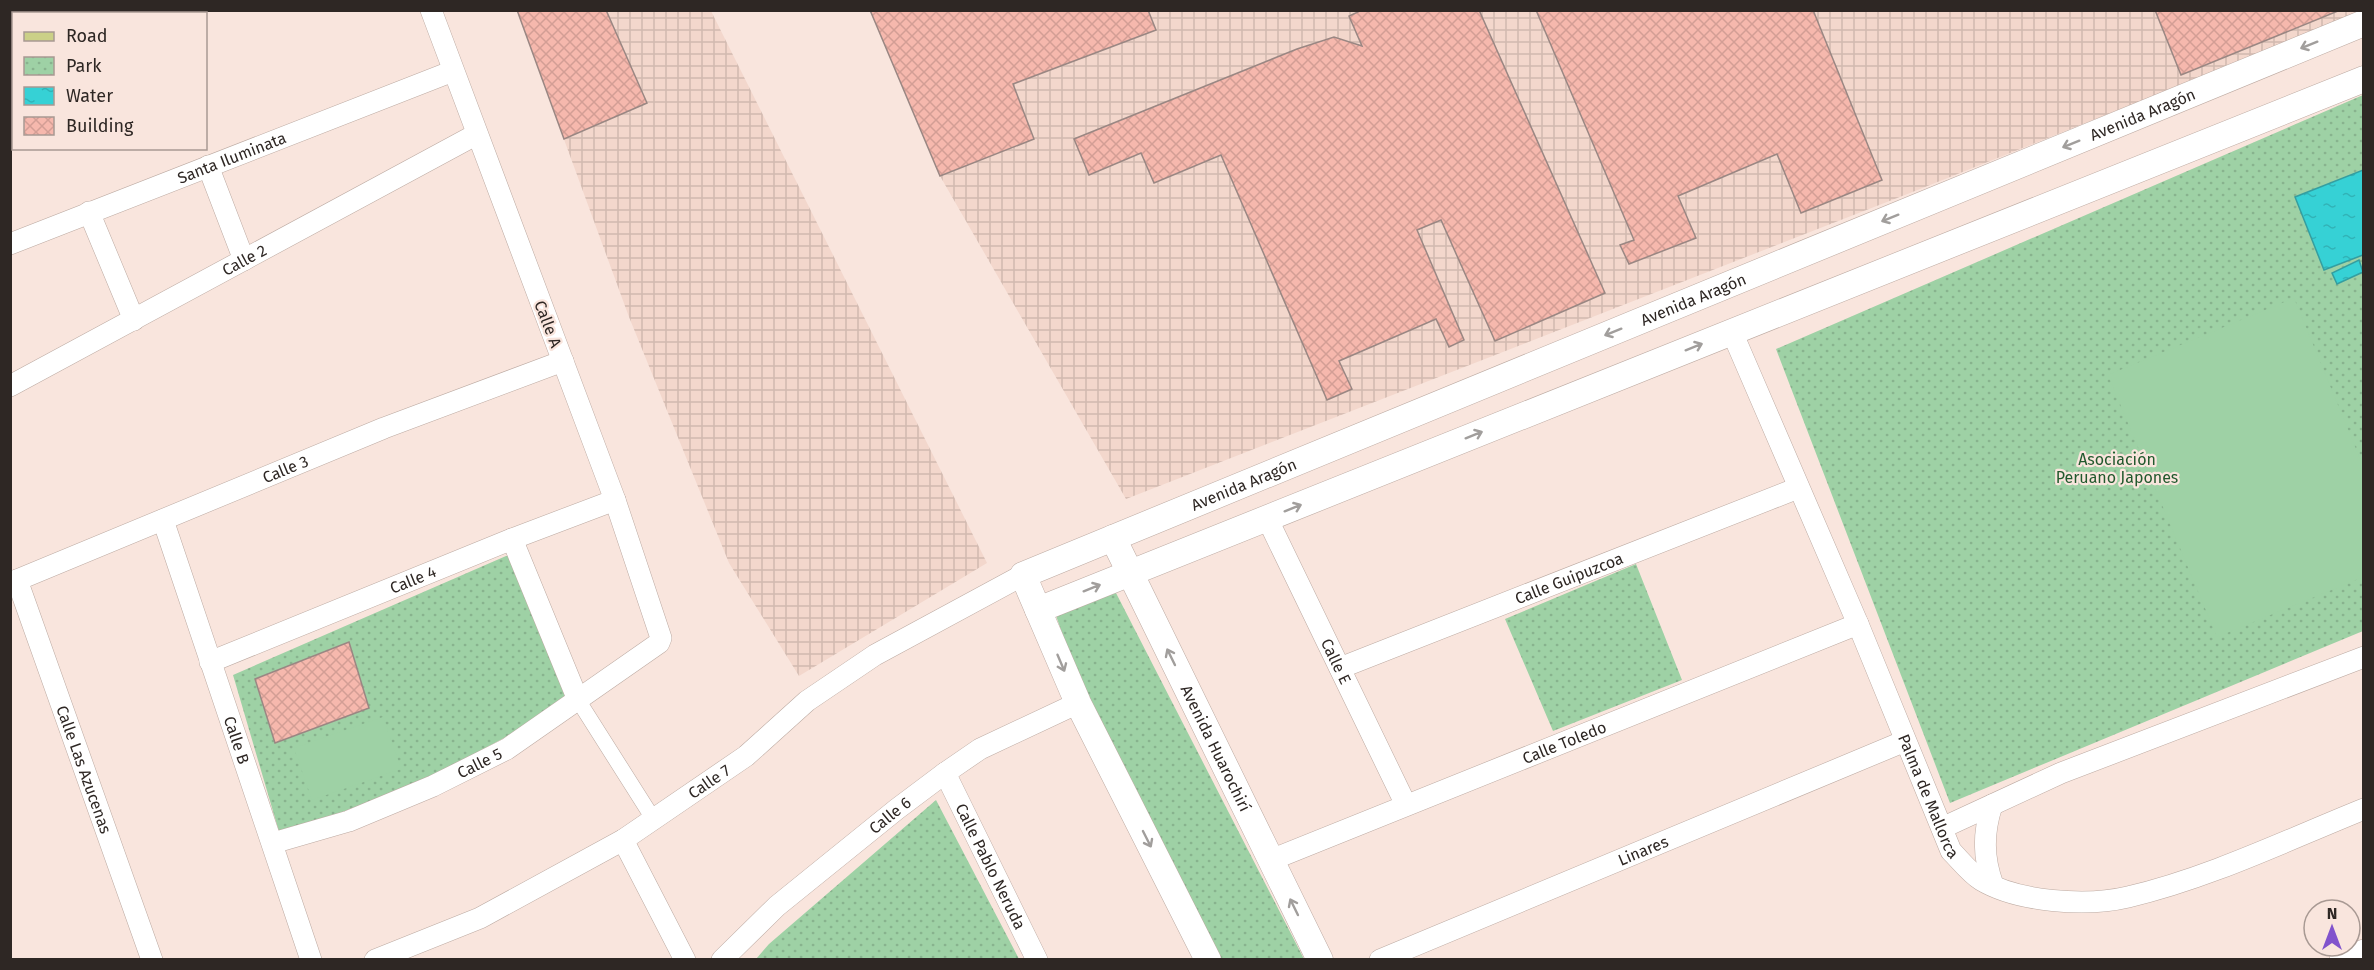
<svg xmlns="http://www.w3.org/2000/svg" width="2374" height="970" font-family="'Fira Sans',sans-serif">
	<defs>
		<pattern id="industrial-grid" width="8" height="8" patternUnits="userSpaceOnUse" patternTransform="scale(1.5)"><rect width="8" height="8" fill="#f3d7cc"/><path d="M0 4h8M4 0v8" fill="none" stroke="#d1b9af"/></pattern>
		<pattern id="park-dots" width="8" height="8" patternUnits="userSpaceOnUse" patternTransform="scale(1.5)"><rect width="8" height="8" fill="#9ed1a5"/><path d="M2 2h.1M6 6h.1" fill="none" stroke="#88b38e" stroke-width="1.8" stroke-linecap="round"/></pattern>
		<pattern id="water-ripples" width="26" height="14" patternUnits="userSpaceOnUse" patternTransform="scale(1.5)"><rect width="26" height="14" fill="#36d1d5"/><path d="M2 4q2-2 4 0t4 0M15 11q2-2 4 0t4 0" fill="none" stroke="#30b3b7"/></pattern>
		<pattern id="building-cross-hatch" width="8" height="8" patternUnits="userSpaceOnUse" patternTransform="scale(1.5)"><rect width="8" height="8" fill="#f6b8ad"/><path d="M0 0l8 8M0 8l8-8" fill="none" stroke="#d39e95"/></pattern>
	</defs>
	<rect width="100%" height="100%" fill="#f9e5dd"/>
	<path fill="url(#industrial-grid)" d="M 2363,10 L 2364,12 L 1910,193 L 1126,499 L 940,176 L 870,11 Z
		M 517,11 L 711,11 L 987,563 L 799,676 L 729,563 L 629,317 Z"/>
	<path fill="url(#park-dots)" d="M 2363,95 L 2363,631 L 1950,803 L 1776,349 Z
		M 506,556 L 513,556 L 571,695 L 513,733 L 421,783 L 280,835 L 233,675 Z
		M 1636,564 L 1682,680 L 1553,731 L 1505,619 Z
		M 1116,593 L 1304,959 L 1220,959 L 1087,704 L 1054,610 Z
		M 936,800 L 1019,959 L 756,959 L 769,944 Z"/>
	<path fill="#9ed1a5" d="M 2294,298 L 2363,466 L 2363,577 L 2217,637 L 2108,375 Z
		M 383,717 L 401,769 L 312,800 L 294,748 Z"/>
	<path fill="url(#water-ripples)" stroke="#349ea0" stroke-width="1.5" d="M 2363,170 L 2363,255 L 2324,270 L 2295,197 Z
		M 2359,260 L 2363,272 L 2337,284 L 2332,273 Z"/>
	<path fill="url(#building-cross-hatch)" stroke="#9a8783" stroke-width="1.5" d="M 517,10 L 606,10 L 647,103 L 564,139 Z
		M 870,10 L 1148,10 L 1156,30 L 1013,84 L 1034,139 L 940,176 Z
		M 1362,10 L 1479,10 L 1605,293 L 1495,341 L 1441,220 L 1417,230 L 1464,340 L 1449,347 L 1436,319 L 1339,361 L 1352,389 L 1327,400 L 1221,155 L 1154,183 L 1141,153 L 1089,175 L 1074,139 L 1297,49 L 1334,37 L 1362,46 L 1349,16 Z
		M 1536,10 L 1813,10 L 1882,180 L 1801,213 L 1777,154 L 1678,196 L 1696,238 L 1629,264 L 1620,245 L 1634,240 Z
		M 2155,10 L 2338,10 L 2338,11 L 2181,75 Z
		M 349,642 L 369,708 L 275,743 L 255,679 Z"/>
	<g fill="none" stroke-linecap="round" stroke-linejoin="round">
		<g stroke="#bcaaa2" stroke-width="16">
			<path id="pedestrian" d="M 578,700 L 654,820"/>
		</g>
		<g stroke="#bcaaa2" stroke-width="22">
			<g id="minor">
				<path d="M 208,166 L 244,260"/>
				<path d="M 89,212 L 134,320"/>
				<path id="s1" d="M 10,244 L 453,71"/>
				<path id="s2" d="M 1732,332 L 1858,624 L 1951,851 C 1960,860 1970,873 1981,880 C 2018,902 2086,907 2128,897 C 2209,878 2287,840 2364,809"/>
				<path id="s3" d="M 10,386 L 477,134"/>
				<path id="s4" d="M 1267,518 L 1406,805"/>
				<path id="s5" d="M 163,520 L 311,960"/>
				<path d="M 512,539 L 578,700"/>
				<path id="s6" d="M 17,580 L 152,960"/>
				<path id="s7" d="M 10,583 L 384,428 L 563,361"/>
				<path id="s8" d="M 210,662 L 512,539 L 615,500"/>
				<path id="s9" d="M 1340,668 L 1798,488"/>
				<path id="s10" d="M 945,773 L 1037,960"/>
				<path d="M 1992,805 C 1983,833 1983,857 1993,885"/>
				<path d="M 1942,828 L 2061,773 L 2364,657"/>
				<path d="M 623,840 L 685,960"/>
				<path id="s11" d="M 273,843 L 349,821 L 433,786 L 507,749 L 659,643 L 661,638 L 615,500 L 431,10"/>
				<path id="s12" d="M 1271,860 L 1858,624"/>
				<path id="s13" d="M 375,960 L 480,918 L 623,840 L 746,756 L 807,701 L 875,655 L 1023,575"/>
				<path id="s14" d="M 722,960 L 777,906 L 897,809 L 945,773 L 980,749 L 1078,703"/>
				<path id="s15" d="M 1380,960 L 1905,741"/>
				<path d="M 2340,960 L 2364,950"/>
			</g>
		</g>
		<g stroke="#bcaaa2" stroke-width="27">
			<g id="tertiary">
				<path id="s16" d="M 1113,538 L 1320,960"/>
				<path d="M 1038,610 L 2364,79"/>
				<path id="s17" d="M 1208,960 L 1078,703 L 1023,575 L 2364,23"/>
			</g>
		</g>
		<g stroke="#bcaaa2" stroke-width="30">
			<path id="secondary" d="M 183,14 L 190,10
				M 10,86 L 14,85"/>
		</g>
		<g stroke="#7d8030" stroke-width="34">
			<path id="primary" d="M 31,14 L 38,10
				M 112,14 L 119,10
				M 10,55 L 14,53"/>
		</g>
		<use href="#pedestrian" stroke="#fff" stroke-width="15"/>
		<use href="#minor" stroke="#fff" stroke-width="21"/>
		<use href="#tertiary" stroke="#fff" stroke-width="26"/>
		<use href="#secondary" stroke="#fff" stroke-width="28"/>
		<use href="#primary" stroke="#cbd087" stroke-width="33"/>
	</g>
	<defs><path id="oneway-shaft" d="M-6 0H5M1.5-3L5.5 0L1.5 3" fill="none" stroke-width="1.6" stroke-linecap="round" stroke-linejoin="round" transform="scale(1.5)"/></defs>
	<g stroke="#a19e9c">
		<use href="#oneway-shaft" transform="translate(2309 45) rotate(158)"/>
		<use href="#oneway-shaft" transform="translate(2071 144) rotate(158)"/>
		<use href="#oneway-shaft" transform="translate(1890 218) rotate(158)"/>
		<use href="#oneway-shaft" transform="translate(1613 332) rotate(158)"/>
		<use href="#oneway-shaft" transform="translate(1694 347) rotate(-22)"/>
		<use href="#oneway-shaft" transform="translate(1474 435) rotate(-22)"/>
		<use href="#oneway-shaft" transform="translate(1293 508) rotate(-22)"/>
		<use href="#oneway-shaft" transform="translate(1092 588) rotate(-22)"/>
		<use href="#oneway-shaft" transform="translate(1171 657) rotate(-116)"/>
		<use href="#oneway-shaft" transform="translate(1061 663) rotate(67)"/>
		<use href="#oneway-shaft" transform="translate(1147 839) rotate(63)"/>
		<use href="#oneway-shaft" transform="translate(1294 907) rotate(-116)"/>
	</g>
	<g text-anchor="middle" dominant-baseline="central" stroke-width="4.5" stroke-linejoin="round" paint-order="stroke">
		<g font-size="16" fill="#2e2724" stroke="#f9e5dd">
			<text stroke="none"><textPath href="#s17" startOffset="1638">Avenida Aragón</textPath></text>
			<text stroke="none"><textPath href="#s1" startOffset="238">Santa Iluminata</textPath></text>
			<text stroke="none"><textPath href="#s3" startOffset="266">Calle 2</textPath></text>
			<text stroke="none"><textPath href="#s17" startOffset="1152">Avenida Aragón</textPath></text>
			<text transform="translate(548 324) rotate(69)">Calle A</text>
			<text stroke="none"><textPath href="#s7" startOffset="298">Calle 3</textPath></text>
			<text stroke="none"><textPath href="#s17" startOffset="666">Avenida Aragón</textPath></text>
			<text stroke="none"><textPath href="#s9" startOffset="246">Calle Guipuzcoa</textPath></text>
			<text stroke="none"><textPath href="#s8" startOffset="219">Calle 4</textPath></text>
			<text stroke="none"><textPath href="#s4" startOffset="159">Calle E</textPath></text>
			<text stroke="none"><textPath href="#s5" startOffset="232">Calle B</textPath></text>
			<text stroke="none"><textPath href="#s12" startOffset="316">Calle Toledo</textPath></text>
			<text stroke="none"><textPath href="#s16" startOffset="234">Avenida Huarochirí</textPath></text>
			<text stroke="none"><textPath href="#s11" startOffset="222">Calle 5</textPath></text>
			<text stroke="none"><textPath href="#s6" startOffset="201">Calle Las Azucenas</textPath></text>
			<text stroke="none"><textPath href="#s13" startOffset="380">Calle 7</textPath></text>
			<text stroke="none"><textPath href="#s2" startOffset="504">Palma de Mallorca</textPath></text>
			<text stroke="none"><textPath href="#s14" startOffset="222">Calle 6</textPath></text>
			<text stroke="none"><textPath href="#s15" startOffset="285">Linares</textPath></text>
			<text stroke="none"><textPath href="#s10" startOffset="104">Calle Pablo Neruda</textPath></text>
		</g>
		<g font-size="16" fill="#21592d" stroke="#f9e5dd">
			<text x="2117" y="459">Asociación<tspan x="2117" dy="18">Peruano Japones</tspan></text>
		</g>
	</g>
	<rect width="2374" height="970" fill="none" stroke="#2e2724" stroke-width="24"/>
	<rect x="12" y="12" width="195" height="138" fill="#f9e5dd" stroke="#a89993" stroke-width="1.5"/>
	<rect x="24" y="32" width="30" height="9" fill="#cbd087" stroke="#a89993" stroke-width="1.5"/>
	<text x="66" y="42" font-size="18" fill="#2e2724">Road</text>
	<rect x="24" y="57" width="30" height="18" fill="url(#park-dots)" stroke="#a89993" stroke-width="1.5"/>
	<text x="66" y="72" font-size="18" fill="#2e2724">Park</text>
	<rect x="24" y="87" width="30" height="18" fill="url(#water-ripples)" stroke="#a89993" stroke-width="1.5"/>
	<text x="66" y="102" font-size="18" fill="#2e2724">Water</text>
	<rect x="24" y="117" width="30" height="18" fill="url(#building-cross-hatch)" stroke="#a89993" stroke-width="1.5"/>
	<text x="66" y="132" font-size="18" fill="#2e2724">Building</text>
	<g transform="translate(2332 928)"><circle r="28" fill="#f9e5dd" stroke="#a89993" stroke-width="1.5"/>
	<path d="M0-4.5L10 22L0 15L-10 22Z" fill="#8153cc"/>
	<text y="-9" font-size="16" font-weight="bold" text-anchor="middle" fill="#2e2724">N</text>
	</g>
</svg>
